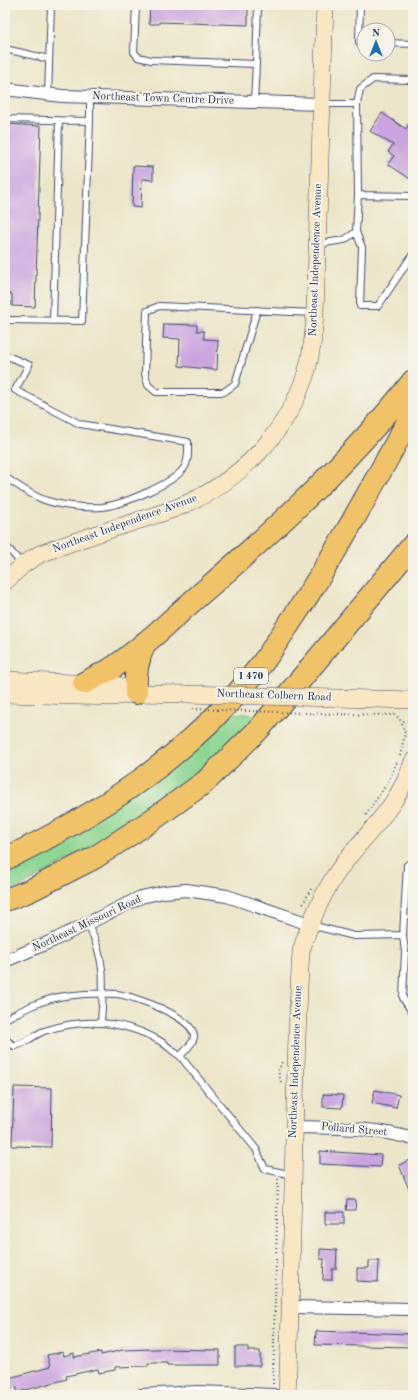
<svg xmlns="http://www.w3.org/2000/svg" width="418" height="1400" font-family="'Old Standard TT',serif">
	<rect width="100%" height="100%" fill="#f7f3e8"/>
	<filter id="ink" filterUnits="userSpaceOnUse"><feTurbulence type="fractalNoise" baseFrequency=".025" numOctaves="2"/><feDisplacementMap in="SourceGraphic" scale="8" xChannelSelector="R" yChannelSelector="G"/><feConvolveMatrix kernelMatrix="1 2 1 2 8 2 1 2 1" color-interpolation-filters="sRGB"/></filter>
	<filter id="wash" filterUnits="userSpaceOnUse"><feTurbulence type="fractalNoise" baseFrequency=".012" numOctaves="4" result="noise"/><feDisplacementMap in="SourceGraphic" scale="16" xChannelSelector="R" yChannelSelector="G"/><feGaussianBlur stdDeviation="0.9" result="paint"/><feColorMatrix in="noise" values="0 0 0 0 0 0 0 0 0 0 0 0 0 0 0 0 0 1.4 0 .05"/><feComposite in="paint" operator="in"/></filter>
	<g filter="url(#wash)">
		<rect width="100%" height="100%" fill="#ece5c9"/>
		<path fill="#8ed692" stroke="#548278" d="M 228,713 L 263,715 L 220,757 L 145,819 L 5,895 L 5,866 Z"/>
		<g id="blocks">
			<path fill="#caa4de" d="M 150,5 L 248,5 L 248,25 L 159,22 L 159,24 L 149,24 Z
				M 382,113 L 406,129 L 413,118 L 413,181 L 388,164 L 394,156 L 388,152 L 393,145 L 370,131 Z
				M 5,124 L 41,126 L 35,307 L 12,306 L 12,294 L 5,293 Z
				M 133,166 L 153,167 L 153,180 L 142,179 L 141,208 L 132,207 Z
				M 164,324 L 197,325 L 197,331 L 204,331 L 204,339 L 218,340 L 217,370 L 179,366 L 180,339 L 163,338 Z
				M 14,1087 L 52,1088 L 51,1147 L 12,1146 Z
				M 375,1090 L 399,1095 L 396,1108 L 372,1103 Z
				M 323,1094 L 343,1095 L 342,1108 L 323,1107 Z
				M 320,1151 L 381,1155 L 380,1167 L 320,1164 Z
				M 410,1160 L 413,1168 L 413,1199 L 399,1165 Z
				M 347,1200 L 356,1200 L 355,1210 L 346,1210 Z
				M 325,1212 L 344,1212 L 344,1224 L 325,1224 Z
				M 320,1249 L 337,1250 L 336,1269 L 332,1269 L 332,1280 L 323,1280 L 324,1259 L 320,1259 Z
				M 369,1261 L 379,1261 L 378,1282 L 357,1281 L 357,1268 L 369,1268 Z
				M 316,1331 L 413,1334 L 413,1347 L 315,1345 Z
				M 235,1347 L 248,1347 L 248,1351 L 260,1351 L 260,1366 L 235,1366 Z
				M 157,1349 L 220,1350 L 220,1365 L 167,1365 L 167,1363 L 148,1363 L 148,1366 L 115,1367 L 115,1370 L 99,1373 L 98,1369 L 84,1372 L 66,1376 L 67,1379 L 18,1392 L 16,1387 L 5,1390 L 5,1379 L 50,1367 L 47,1355 L 63,1352 L 64,1356 L 74,1353 L 74,1357 L 101,1352 L 101,1355 L 123,1350 Z"/>
		</g>
	</g>
	<g filter="url(#ink)">
		<use href="#blocks" fill-opacity="0" stroke="#3a4a6e" stroke-width="1"/>
		<g fill="none" stroke-linecap="round" stroke-linejoin="round">
			<g stroke="#3a4a6e" stroke-width="8">
				<path id="lane" d="M 136,5 L 134,52 L 138,57 L 151,60 L 256,64 L 258,5
					M 360,5 L 359,42 L 364,42
					M 388,43 L 413,44
					M 5,49 L 49,59
					M 413,80 L 373,79 L 360,89 L 357,104 L 358,195 L 413,196
					M 48,95 L 51,5
					M 254,102 L 256,64
					M 323,104 L 357,104
					M 5,119 L 90,121 L 90,97
					M 358,195 L 356,232 L 362,247 L 360,306 L 378,306 L 413,254
					M 318,244 L 344,240 L 356,232
					M 257,310 L 235,384 L 224,392 L 156,392 L 148,385 L 145,374 L 147,311 L 159,306 L 314,313
					M 5,320 L 82,321 L 90,121
					M 53,321 L 59,121
					M 5,355 L 29,365 L 15,390 L 80,424 L 188,442 C 188,450 189,461 184,468 C 173,484 121,505 102,507 C 84,508 59,506 42,499 C 29,494 17,485 5,477
					M 5,545 L 22,564
					M 88,924 C 106,961 104,983 101,1022
					M 311,925 L 354,936 L 403,935 L 405,952 L 403,998 L 410,1009 L 413,1010
					M 403,935 L 407,865 L 413,861
					M 5,1019 C 24,1009 43,999 65,996 C 81,994 101,993 117,994 C 133,996 195,1017 194,1037 C 193,1044 185,1051 180,1056 C 173,1052 167,1045 160,1041 C 123,1020 84,1018 44,1031 C 34,1035 25,1044 14,1046 L 5,1039
					M 180,1056 L 256,1149 L 265,1169 L 293,1175"/>
			</g>
			<g stroke="#3a4a6e" stroke-width="14">
				<path id="street" d="M 5,89 L 62,96 L 321,104
					M 5,961 L 52,941 L 141,897 L 164,892 L 186,890 L 227,896 L 309,924
					M 294,1127 C 335,1128 374,1127 413,1139
					M 291,1307 L 413,1309
					M 141,1395 L 198,1392 L 273,1395"/>
			</g>
			<g stroke="#3a4a6e" stroke-width="18">
				<path id="secondary" d="M 5,582 L 24,564 L 40,554 C 72,542 105,531 137,521 C 152,516 167,512 181,506 C 240,481 288,433 307,370 C 312,352 314,332 315,313 L 325,5
					M 5,680 L 116,685 L 136,693
					M 5,694 L 114,697 L 136,693 L 186,694
					M 336,698 L 413,700
					M 287,1395 C 294,1247 292,1099 301,951 C 310,922 321,896 338,871 C 365,833 398,809 413,761"/>
			</g>
			<g stroke="#3a4a6e" stroke-width="24">
				<path id="highway" d="M 84,683 C 93,678 102,674 111,669 C 144,647 174,617 204,591 C 278,527 352,459 413,381
					M 136,693 C 135,674 137,660 145,643
					M 5,859 C 104,812 192,753 261,665 C 271,652 279,638 289,624 C 335,556 374,483 413,412
					M 5,900 L 29,891 L 94,858 L 152,820 L 205,782 L 260,728 L 413,545"/>
			</g>
			<path stroke="#3a4a6e" stroke-width="2" stroke-dasharray="1 3" stroke-linecap="butt" d="M 334,714 L 396,715 L 401,721 L 413,721
				M 400,756 L 405,733 L 401,721
				M 366,815 L 388,782 L 398,760
				M 303,904 L 311,889
				M 281,1082 L 278,1071 L 282,1062
				M 273,1384 L 278,1179"/>
			<use href="#lane" stroke="#fff" stroke-width="6"/>
			<use href="#street" stroke="#fff" stroke-width="12"/>
			<use href="#secondary" stroke="#f9e7c3" stroke-width="17"/>
			<use href="#highway" stroke="#f1c369" stroke-width="22"/>
			<g stroke="#3a4a6e" stroke-width="18" stroke-linecap="butt">
				<path id="secondary-bridge" d="M 186,694 L 336,698"/>
			</g>
			<path stroke="#3a4a6e" stroke-width="2" stroke-dasharray="1 3" stroke-linecap="butt" d="M 193,709 L 334,714"/>
			<use href="#secondary-bridge" stroke="#f9e7c3" stroke-width="17"/>
		</g>
	</g>
	<g text-anchor="middle" dominant-baseline="central" stroke-width="4" stroke-linejoin="round" paint-order="stroke">
		<rect fill="#f7f3e8" stroke="#5d6a87" stroke-width="1" x="234" y="668" width="34" height="16" rx="3"/>
		<g font-size="10" font-weight="bold" fill="#1b2f5e">
			<text x="251" y="676">I 470</text>
		</g>
		<g font-size="11" fill="#1b2f5e" stroke="#f7f3e8">
			<text transform="translate(163 99) rotate(2)">Northeast Town Centre Drive</text>
			<text transform="translate(316 260) rotate(-88)">Northeast Independence Avenue</text>
			<text transform="translate(125 524) rotate(-20)">Northeast Independence Avenue</text>
			<text transform="translate(274 696) rotate(2)">Northeast Colbern Road</text>
			<text transform="translate(87 924) rotate(-25)">Northeast Missouri Road</text>
			<text transform="translate(296 1062) rotate(-88)">Northeast Independence Avenue</text>
			<text transform="translate(354 1130) rotate(5)">Pollard Street</text>
		</g>
	</g>
	<rect width="418" height="1400" fill="none" stroke="#f7f3e8" stroke-width="20"/>
	<g transform="translate(376 42)"><circle r="19" fill="#f7f3e8" stroke="#9fa5b1"/>
	<path d="M0-3L7 15L0 10L-7 15Z" fill="#1f6fb2"/>
	<text y="-6" font-size="11" font-weight="bold" text-anchor="middle" fill="#1b2f5e">N</text>
	</g>
</svg>
